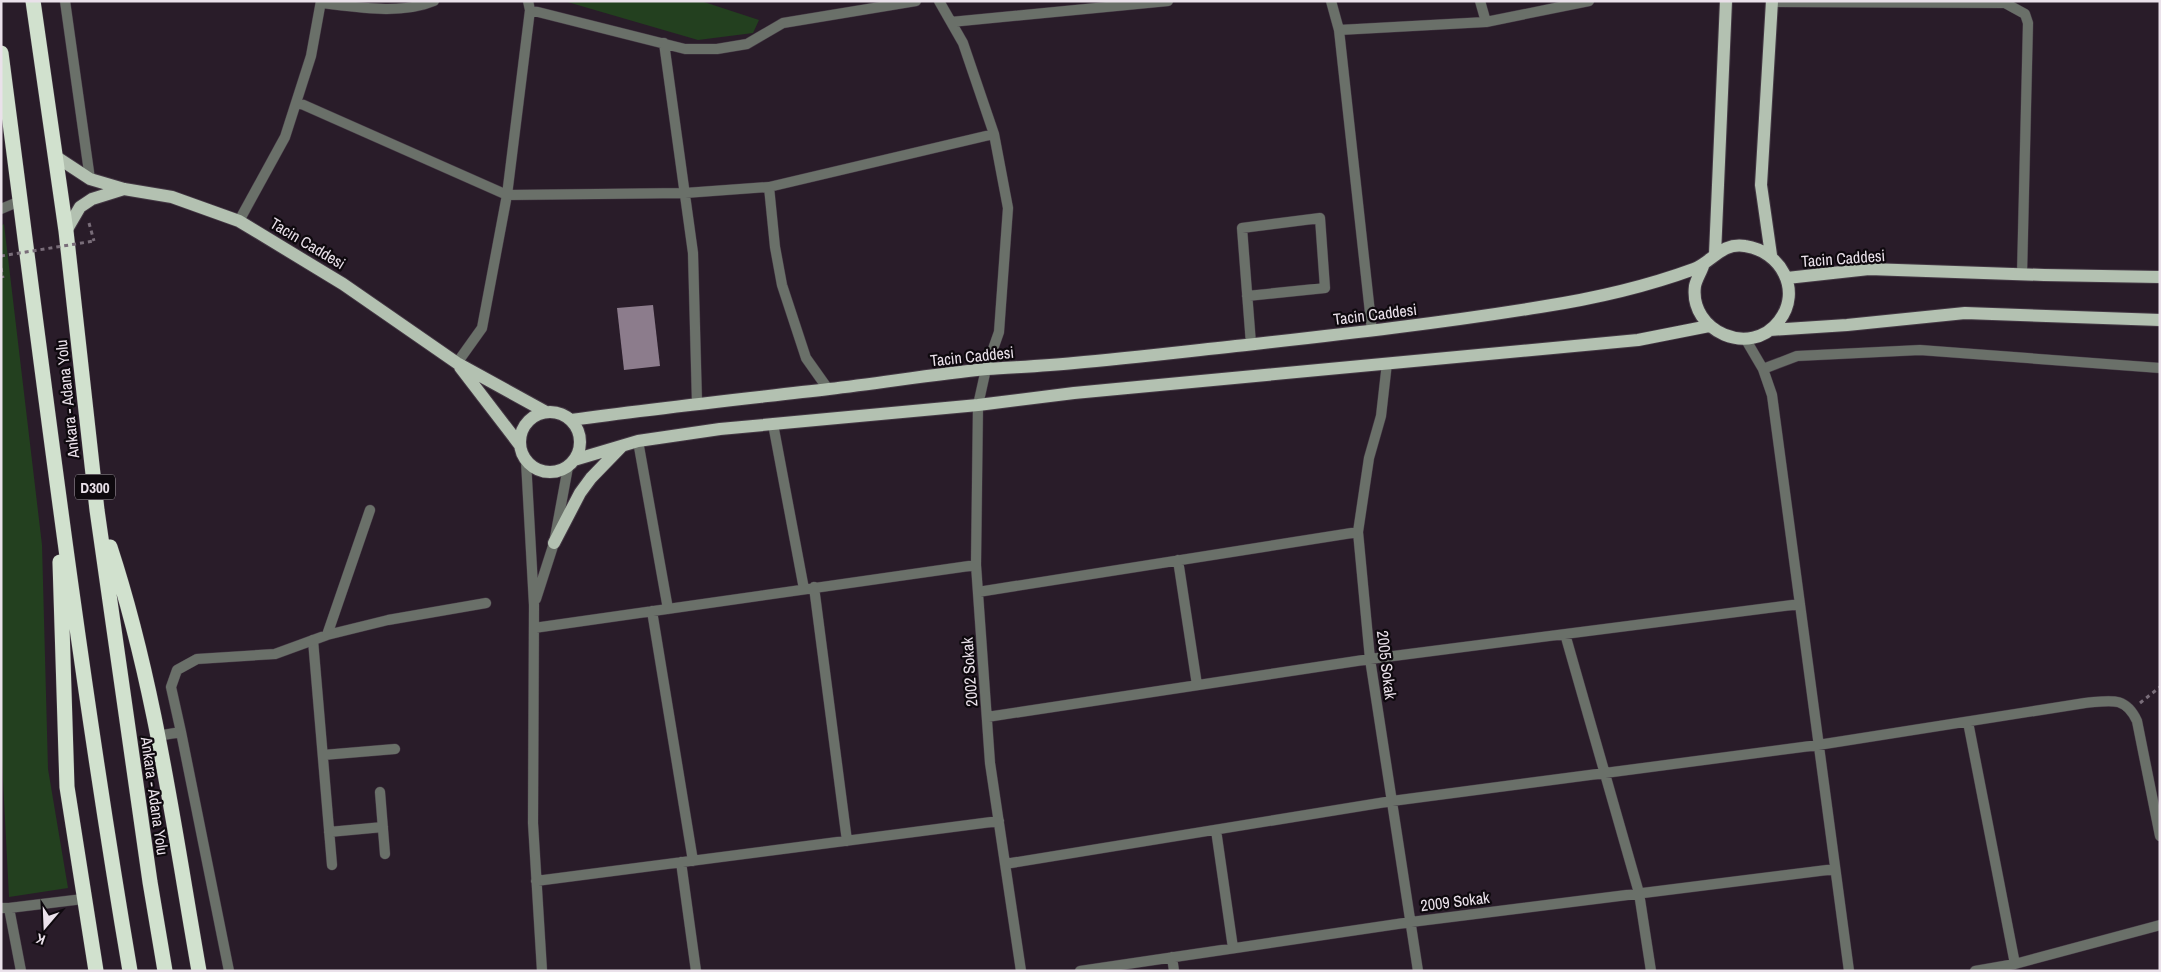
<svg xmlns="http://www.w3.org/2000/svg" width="2161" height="972" font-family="'Archivo Narrow',sans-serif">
	<rect width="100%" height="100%" fill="#291c29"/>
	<path fill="#23401f" d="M 564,1 L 701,1 L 759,20 L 753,33 L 698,40 Z
		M 4,224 L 42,545 L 48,769 L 68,888 L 9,897 L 1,741 L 1,226 Z"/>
	<path fill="#8c7c8c" d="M 653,305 L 660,366 L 624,370 L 617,308 Z"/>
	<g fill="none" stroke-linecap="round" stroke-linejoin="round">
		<g stroke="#443844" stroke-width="11">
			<path id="lane" d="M 1772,2 L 2005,3 L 2025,14 L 2028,23 L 2022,275
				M 313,640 L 332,865
				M 323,755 L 395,749
				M 380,792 L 385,854
				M 329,832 L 383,827"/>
		</g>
		<g stroke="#443844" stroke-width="11">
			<path id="street" d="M 65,1 L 90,179
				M 939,1 L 963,43 L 994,134 L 1008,208 L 999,332 L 986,369 L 978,405 L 976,565 L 990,763 L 1021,971
				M 1331,1 L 1339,30 L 1372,331
				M 1480,1 L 1486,22
				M 321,3 C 356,7 401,15 434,1
				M 530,10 L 685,49 L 717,49 L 747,44 L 783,23 L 916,1
				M 951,22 L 1168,1
				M 1339,30 L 1486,22 L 1589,1
				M 664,43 L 693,253 L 697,403
				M 297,102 L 507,195 L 685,193 L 769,187
				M 1,209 L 20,201
				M 239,221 L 285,137 L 311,56 L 321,1
				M 1247,296 L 1325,288 L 1320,218 L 1242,228 L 1251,344
				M 1746,340 L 1763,369 L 1772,395 L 1849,971
				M 457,363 L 482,328 L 507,195 L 530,10 L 528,1
				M 1387,363 L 1381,416 L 1369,458 L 1358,532 L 1370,659 L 1418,971
				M 1763,369 L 1797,356 L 1920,350 L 2160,368
				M 828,389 L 806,358 L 782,285 L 775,247 L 769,187 L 994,134
				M 773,424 L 804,589
				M 638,441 L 668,609
				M 526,461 L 534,605 L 533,823 L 542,971
				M 1178,560 L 1197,685
				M 814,587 L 847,841
				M 978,592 L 1358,532
				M 536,599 L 554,543 L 568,467
				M 652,611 L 693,861
				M 534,628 L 976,565
				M 1565,634 L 1639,893 L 1651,971
				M 327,635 L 370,510
				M 987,717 L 1370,659 L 1800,604
				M 1968,722 L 2015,964
				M 181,732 L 171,687 L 177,670 L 197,659 L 275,654 L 327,635 L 388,620 L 486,603
				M 157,736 L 181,732 L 229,971
				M 1216,830 L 1233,948
				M 681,862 L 696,971
				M 1005,864 L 1392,801 L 1818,745 L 2085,703 C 2109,701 2125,695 2137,721 L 2160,836
				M 536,881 L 999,821
				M 1,908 L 9,908 L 21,971
				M 9,908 L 83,899
				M 1172,957 L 1174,971
				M 1080,971 L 1411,922 L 1835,869
				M 1975,971 L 2015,964 L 2160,925"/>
		</g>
		<g stroke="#443844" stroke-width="14">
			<path id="primary" d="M 55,156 L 90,179 L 124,189 L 172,197 L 239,221 L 343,284 L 457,363 L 546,412
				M 66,231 L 80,207 L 92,199 L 124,189
				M 1715,254 L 1726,1
				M 1771,255 L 1761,185 L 1772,1
				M 1787,278 L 1869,269 L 2044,275 L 2160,277
				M 1770,330 L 1847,325 L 1965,313 L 2160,320
				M 460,367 L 519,444
				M520 442a30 30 0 1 1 60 0a30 30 0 1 1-60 0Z
				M 571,420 C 657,408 743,399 829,389 C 882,383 934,374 987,369 C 1016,367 1045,366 1074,363 C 1131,358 1189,351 1246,345 C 1344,334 1442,323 1540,307 C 1592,299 1645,287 1694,269 C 1712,262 1722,242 1745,246 C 1780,251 1803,290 1779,321 C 1751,358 1689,332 1695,286 C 1696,280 1701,272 1703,266
				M 574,460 L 638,441 L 720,429 L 978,405 L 1074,393 L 1638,340 L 1709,326
				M 554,543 L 580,493 L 591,478 L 622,446"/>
		</g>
		<g stroke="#443844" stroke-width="16">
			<path id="highway" d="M 33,1 L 66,231 L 97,510 L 150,882 L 165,971
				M 1,53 C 41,359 78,666 130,971
				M 110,547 C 155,684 174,829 199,971
				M 60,562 L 67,787 L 96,971"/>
		</g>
		<path stroke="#796d79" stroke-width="3" stroke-dasharray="4 4" stroke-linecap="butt" d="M 89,223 L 94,241
			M 1,268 L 3,278
			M 2140,703 L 2160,687"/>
		<use href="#lane" stroke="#6a7069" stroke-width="10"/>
		<use href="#street" stroke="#6a7069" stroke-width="10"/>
		<use href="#primary" stroke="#b3c1b1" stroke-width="12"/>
		<use href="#highway" stroke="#d1e1ce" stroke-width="15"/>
		<path stroke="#796d79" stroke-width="3" stroke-dasharray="4 4" stroke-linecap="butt" d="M 1,256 L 94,241"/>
	</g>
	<g text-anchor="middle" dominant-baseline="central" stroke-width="4.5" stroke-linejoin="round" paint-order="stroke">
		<rect fill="#0e090e" stroke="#a8a0a8" stroke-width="1" x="75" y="474.5" width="40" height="25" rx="4"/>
		<g font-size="15" font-weight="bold" fill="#eae1ea">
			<text x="95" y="487">D300</text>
		</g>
		<g font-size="16" fill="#eae1ea" stroke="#0e090e">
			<text transform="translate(308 243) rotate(31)">Tacin Caddesi</text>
			<text transform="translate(1843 258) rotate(-4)">Tacin Caddesi</text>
			<text transform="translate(1375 314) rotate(-7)">Tacin Caddesi</text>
			<text transform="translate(972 356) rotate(-6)">Tacin Caddesi</text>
			<text transform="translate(67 399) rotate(-96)">Ankara - Adana Yolu</text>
			<text transform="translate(1387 665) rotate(83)">2005 Sokak</text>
			<text transform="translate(969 672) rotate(-94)">2002 Sokak</text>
			<text transform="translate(155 796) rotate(82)">Ankara - Adana Yolu</text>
			<text transform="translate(1455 901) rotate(-7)">2009 Sokak</text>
		</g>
	</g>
	<rect width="2161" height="972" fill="none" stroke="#eae1ea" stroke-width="5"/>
	<g transform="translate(45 927) rotate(199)" stroke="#0e090e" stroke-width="4" paint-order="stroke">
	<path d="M0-4L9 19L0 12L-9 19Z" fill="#eae1ea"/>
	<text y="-8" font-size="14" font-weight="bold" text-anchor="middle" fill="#eae1ea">K</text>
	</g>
</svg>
